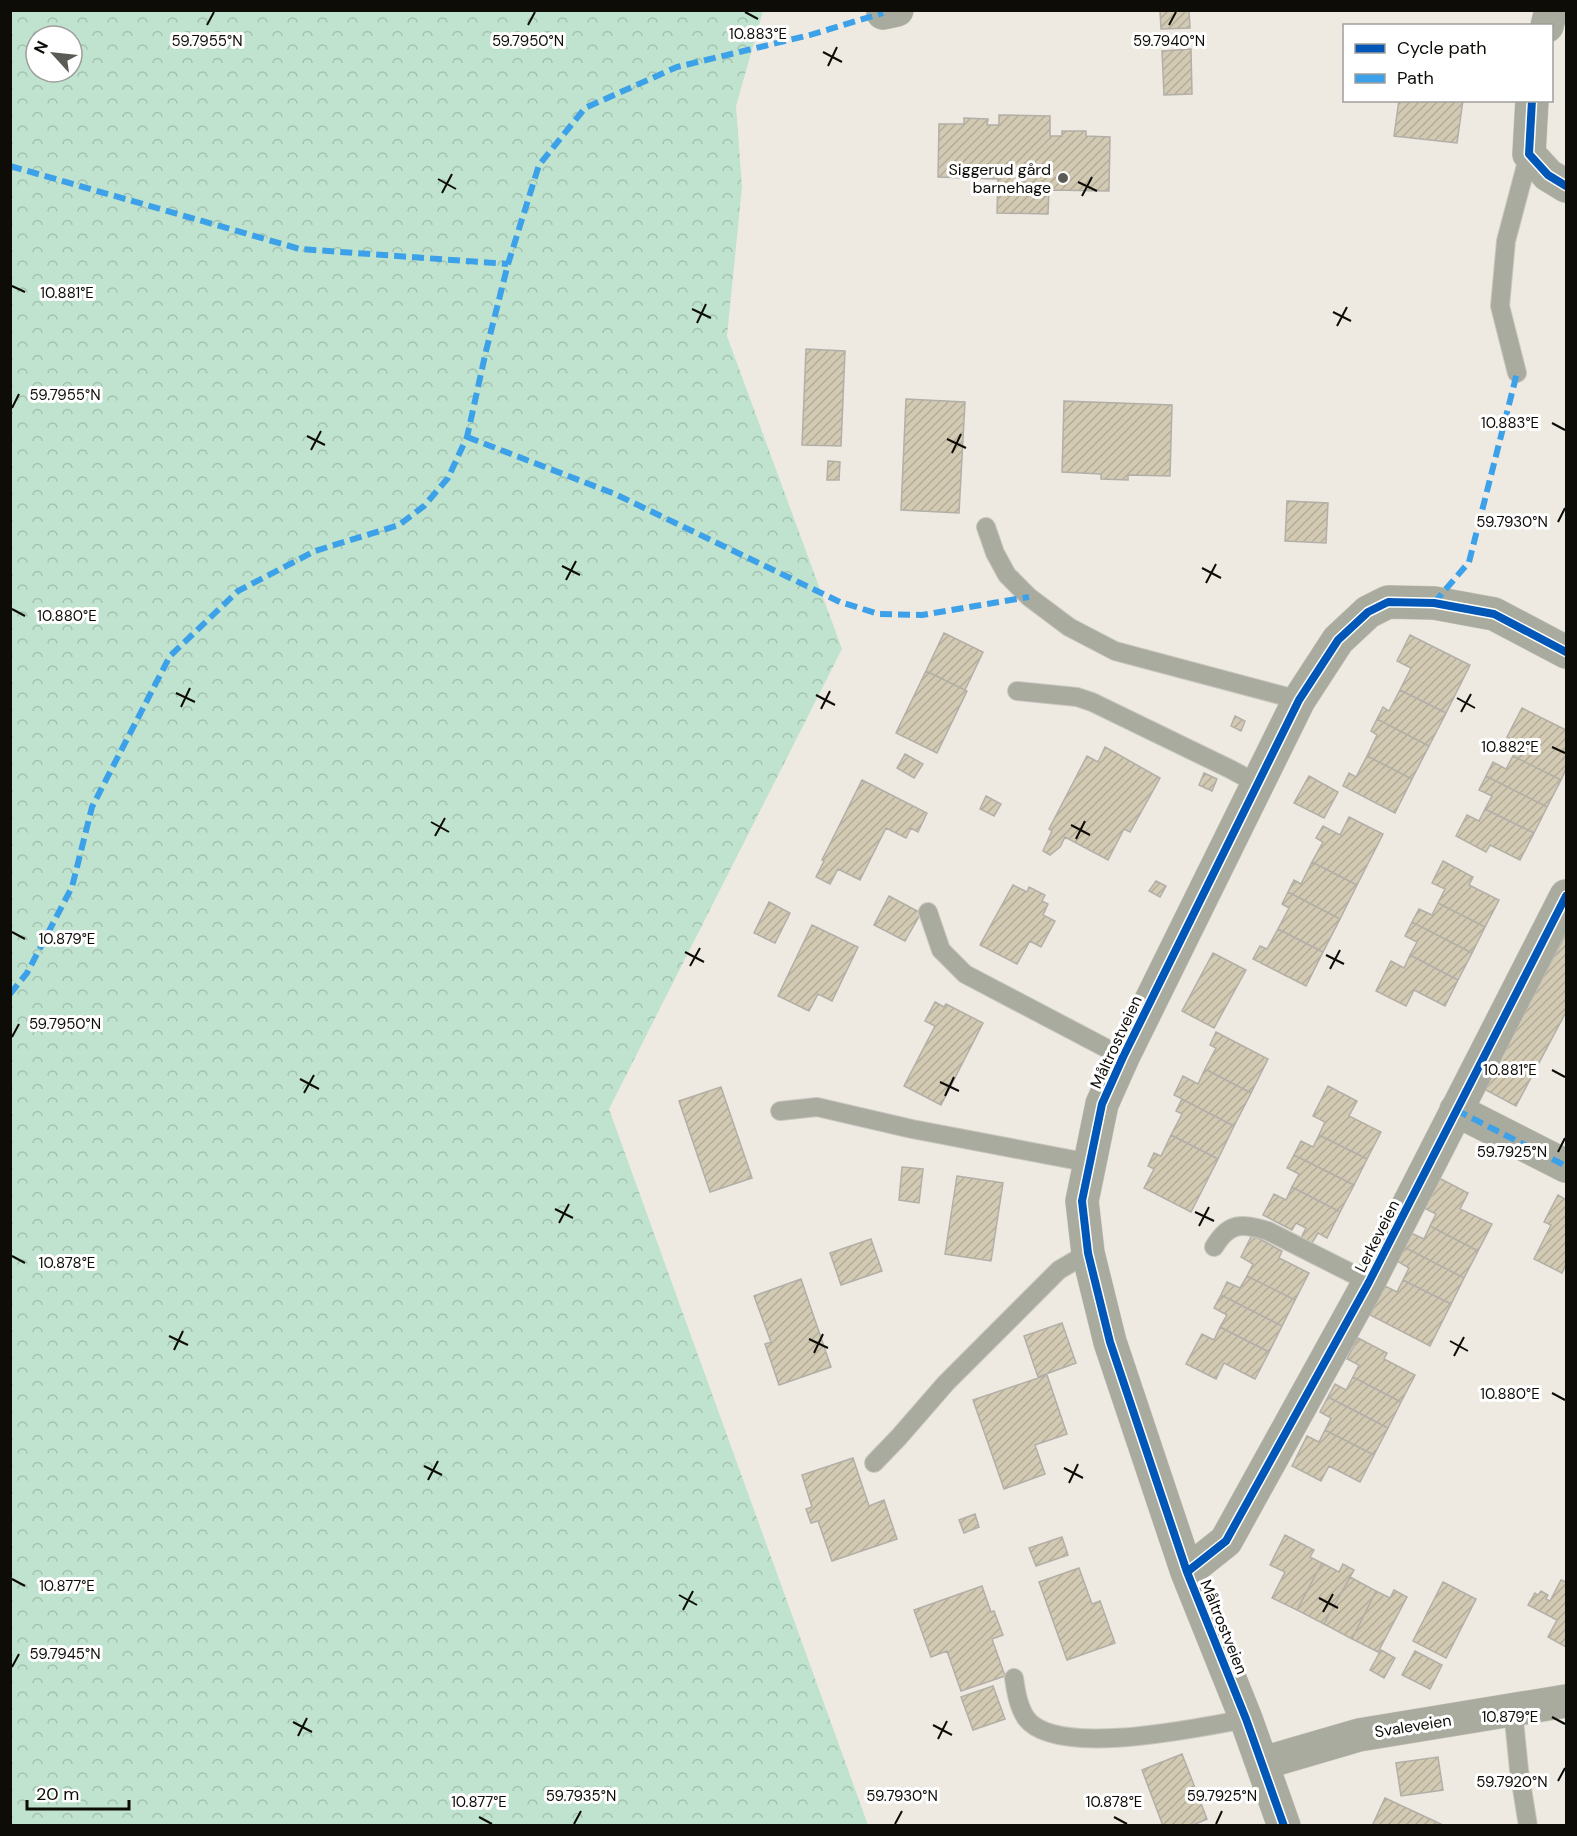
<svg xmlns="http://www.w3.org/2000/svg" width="1577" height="1836" font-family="'DM Sans',sans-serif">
	<defs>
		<pattern id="forest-crowns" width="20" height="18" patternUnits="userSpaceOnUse" patternTransform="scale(1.5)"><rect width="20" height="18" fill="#bfe3ce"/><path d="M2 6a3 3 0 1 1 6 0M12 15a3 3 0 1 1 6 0" fill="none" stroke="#a3c2af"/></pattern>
		<pattern id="building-hatch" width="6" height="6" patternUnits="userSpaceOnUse" patternTransform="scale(1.5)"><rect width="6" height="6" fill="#d3cab3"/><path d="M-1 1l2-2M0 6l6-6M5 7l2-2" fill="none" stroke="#b4ac98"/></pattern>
	</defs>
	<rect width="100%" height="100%" fill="#eeeae2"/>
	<path fill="url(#forest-crowns)" fill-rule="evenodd" d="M 11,10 L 763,11 L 736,106 L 742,187 L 727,336 L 842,649 L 609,1109 L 868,1825 L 11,1825 ZM 36,36 L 72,36 L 72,72 L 36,72 Z"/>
	<path fill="url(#building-hatch)" stroke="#b2afa8" stroke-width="1.5" d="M 1189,10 L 1190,28 L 1161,29 L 1160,11 Z
		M 1191,49 L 1192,94 L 1164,95 L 1162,51 Z
		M 1399,100 L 1463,100 L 1457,143 L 1394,136 Z
		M 999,115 L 1050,116 L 1050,136 L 1062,136 L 1062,131 L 1086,131 L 1086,136 L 1110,137 L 1109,191 L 1049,190 L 1048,214 L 997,213 L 998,179 L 938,177 L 939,124 L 964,124 L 964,118 L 988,119 L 987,125 L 999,125 Z
		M 806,349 L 845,351 L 841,446 L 802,445 Z
		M 906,399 L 965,402 L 959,513 L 901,510 Z
		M 1064,401 L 1172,405 L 1170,476 L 1128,475 L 1128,480 L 1101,479 L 1101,474 L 1062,472 Z
		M 828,461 L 840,462 L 839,480 L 827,480 Z
		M 1287,501 L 1328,503 L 1326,543 L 1285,541 Z
		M 944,633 L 983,652 L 965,690 L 926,671 Z
		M 1410,635 L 1470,665 L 1446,713 L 1400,690 L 1411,668 L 1397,661 Z
		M 926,671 L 967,691 L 937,753 L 896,733 Z
		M 1400,690 L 1446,713 L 1429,746 L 1377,719 L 1383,707 L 1389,711 Z
		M 1522,708 L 1566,730 L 1566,769 L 1561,780 L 1513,756 L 1519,743 L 1507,737 Z
		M 1235,716 L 1245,721 L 1241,731 L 1231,726 Z
		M 1377,719 L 1429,746 L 1412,779 L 1367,756 L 1377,735 L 1371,731 Z
		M 1105,747 L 1160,778 L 1130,832 L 1124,829 L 1108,860 L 1065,837 L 1060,847 L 1050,855 L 1043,851 L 1052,831 L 1049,829 L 1087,756 L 1098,762 Z
		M 905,754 L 923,764 L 914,778 L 897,768 Z
		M 1367,756 L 1412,779 L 1395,813 L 1343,786 L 1349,773 L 1356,777 Z
		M 1513,756 L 1561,780 L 1547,807 L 1486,776 L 1493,762 L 1506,769 Z
		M 1204,773 L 1217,779 L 1212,791 L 1199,785 Z
		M 1309,776 L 1338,792 L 1324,818 L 1294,803 Z
		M 1486,776 L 1547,807 L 1534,833 L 1485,809 L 1492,796 L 1479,790 Z
		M 862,780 L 927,813 L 918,832 L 911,828 L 906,838 L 886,828 L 860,880 L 838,869 L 830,884 L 816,877 L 824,861 L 822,860 Z
		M 986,796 L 1001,804 L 994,816 L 980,809 Z
		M 1485,809 L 1534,833 L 1520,860 L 1490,845 L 1486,852 L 1456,836 L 1467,815 L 1479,821 Z
		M 1349,817 L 1383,834 L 1357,885 L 1312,862 L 1323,842 L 1316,838 L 1323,826 L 1340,835 Z
		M 1443,861 L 1473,877 L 1469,885 L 1499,900 L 1485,927 L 1438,903 L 1445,889 L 1432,883 Z
		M 1312,862 L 1357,885 L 1340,919 L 1288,892 L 1294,880 L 1301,884 Z
		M 1156,881 L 1166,886 L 1160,897 L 1149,891 Z
		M 1013,885 L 1027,892 L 1029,887 L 1045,895 L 1042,901 L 1048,904 L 1043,915 L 1055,921 L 1041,947 L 1030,941 L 1017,964 L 980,945 Z
		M 1288,892 L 1340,919 L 1323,952 L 1278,929 L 1289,908 L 1282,904 Z
		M 889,896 L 921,913 L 905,941 L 874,925 Z
		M 769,902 L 790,913 L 775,943 L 754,933 Z
		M 1438,903 L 1485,927 L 1472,953 L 1412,922 L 1419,909 L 1432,915 Z
		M 1412,922 L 1472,953 L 1458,980 L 1410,955 L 1417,942 L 1405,936 Z
		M 812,925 L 858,947 L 832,1001 L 818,994 L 809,1011 L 778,996 Z
		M 1278,929 L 1323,952 L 1306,986 L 1253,959 L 1260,946 L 1267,949 Z
		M 1566,934 L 1566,1012 L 1516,1106 L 1484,1089 Z
		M 1213,953 L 1246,970 L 1214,1028 L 1182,1011 Z
		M 1410,955 L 1458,980 L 1445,1006 L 1414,990 L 1406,1006 L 1376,991 L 1391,961 L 1404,968 Z
		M 935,1002 L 944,1007 L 946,1004 L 983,1023 L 941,1105 L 904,1086 L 935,1026 L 925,1021 Z
		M 1216,1032 L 1268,1059 L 1251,1093 L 1205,1069 L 1216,1048 L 1210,1045 Z
		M 1205,1069 L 1251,1093 L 1234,1126 L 1174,1095 L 1183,1076 L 1198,1084 Z
		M 1328,1086 L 1357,1101 L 1349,1116 L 1381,1132 L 1367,1159 L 1319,1135 L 1325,1122 L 1313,1116 Z
		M 721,1087 L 752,1178 L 710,1192 L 679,1101 Z
		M 1182,1099 L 1234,1126 L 1218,1159 L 1171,1135 L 1182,1114 L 1176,1111 Z
		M 1171,1135 L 1218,1159 L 1191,1212 L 1144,1188 L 1154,1169 L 1148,1166 L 1154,1153 L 1161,1156 Z
		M 1319,1135 L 1367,1159 L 1354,1185 L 1294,1155 L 1301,1141 L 1313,1147 Z
		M 1294,1155 L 1354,1185 L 1340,1212 L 1292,1187 L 1299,1174 L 1287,1168 Z
		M 902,1167 L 923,1169 L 919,1203 L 899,1200 Z
		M 957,1176 L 1003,1183 L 991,1261 L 945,1254 Z
		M 1439,1178 L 1468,1193 L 1460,1209 L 1492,1224 L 1478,1251 L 1430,1226 L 1436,1214 L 1424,1208 Z
		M 1292,1187 L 1340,1212 L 1327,1238 L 1318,1233 L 1312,1243 L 1301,1238 L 1306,1228 L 1296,1223 L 1292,1230 L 1263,1215 L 1274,1194 L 1286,1200 Z
		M 1558,1195 L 1566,1200 L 1566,1264 L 1562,1273 L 1534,1259 L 1551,1225 L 1544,1222 Z
		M 1430,1226 L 1478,1251 L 1464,1278 L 1404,1247 L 1411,1233 L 1424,1239 Z
		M 1252,1235 L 1282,1251 L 1279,1258 L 1309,1273 L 1295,1300 L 1247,1276 L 1253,1264 L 1241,1257 Z
		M 871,1239 L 882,1271 L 841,1285 L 830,1253 Z
		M 1404,1247 L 1464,1278 L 1451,1304 L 1403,1280 L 1409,1268 L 1397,1261 Z
		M 1247,1276 L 1295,1300 L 1282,1326 L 1221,1295 L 1227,1282 L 1240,1288 Z
		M 801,1279 L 831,1367 L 779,1385 L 765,1344 L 771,1342 L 754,1296 Z
		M 1403,1280 L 1451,1304 L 1430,1346 L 1370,1315 L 1385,1286 L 1397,1292 Z
		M 1221,1295 L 1282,1326 L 1269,1352 L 1220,1327 L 1227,1315 L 1214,1308 Z
		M 1062,1323 L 1076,1363 L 1038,1377 L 1024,1336 Z
		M 1220,1327 L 1269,1352 L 1255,1379 L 1224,1363 L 1216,1379 L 1186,1364 L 1202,1334 L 1214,1340 Z
		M 1358,1338 L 1387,1353 L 1384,1359 L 1415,1375 L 1401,1402 L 1353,1377 L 1359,1365 L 1347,1359 Z
		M 1047,1375 L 1067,1434 L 1035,1445 L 1045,1474 L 1004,1489 L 973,1400 Z
		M 1353,1377 L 1401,1402 L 1388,1428 L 1328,1397 L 1335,1384 L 1346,1390 Z
		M 1328,1397 L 1388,1428 L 1374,1455 L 1325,1430 L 1331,1418 L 1320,1412 Z
		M 1325,1430 L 1374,1455 L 1360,1482 L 1329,1466 L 1321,1481 L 1292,1466 L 1307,1436 L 1319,1442 Z
		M 853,1458 L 869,1506 L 884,1500 L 897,1539 L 832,1561 L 818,1521 L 811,1523 L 806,1509 L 812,1507 L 802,1475 Z
		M 975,1514 L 979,1527 L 964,1533 L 959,1520 Z
		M 1285,1535 L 1314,1550 L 1310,1557 L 1322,1563 L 1297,1610 L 1272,1598 L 1285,1572 L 1270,1565 Z
		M 1062,1537 L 1068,1555 L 1036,1566 L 1029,1548 Z
		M 1322,1563 L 1339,1572 L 1343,1564 L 1354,1570 L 1324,1624 L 1297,1610 Z
		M 1079,1568 L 1092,1604 L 1100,1601 L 1115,1643 L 1067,1660 L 1039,1582 Z
		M 1350,1577 L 1376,1591 L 1352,1639 L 1324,1624 Z
		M 1561,1580 L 1566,1582 L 1566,1647 L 1548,1637 L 1557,1620 L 1528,1605 L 1535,1593 L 1538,1595 L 1541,1591 L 1548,1595 L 1546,1599 L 1550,1601 Z
		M 1443,1582 L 1476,1599 L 1446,1658 L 1413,1641 Z
		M 982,1586 L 991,1612 L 994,1611 L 1003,1635 L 992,1639 L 1005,1676 L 961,1691 L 947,1651 L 931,1657 L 914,1610 Z
		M 1394,1590 L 1407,1597 L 1378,1652 L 1352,1639 L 1376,1591 L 1390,1598 Z
		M 1381,1650 L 1395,1658 L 1384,1678 L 1370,1670 Z
		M 1415,1651 L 1442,1665 L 1430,1689 L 1402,1675 Z
		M 993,1686 L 1005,1719 L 973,1730 L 961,1697 Z
		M 1182,1754 L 1207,1819 L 1191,1826 L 1163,1826 L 1142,1770 Z
		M 1438,1757 L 1443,1790 L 1401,1796 L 1396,1763 Z
		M 1385,1798 L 1445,1826 L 1372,1826 Z"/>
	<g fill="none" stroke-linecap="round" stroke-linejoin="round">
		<g stroke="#c9c6c0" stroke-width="20">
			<path id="service" d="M 1517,373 L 1500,306 L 1506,241 L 1529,154
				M 986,527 L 995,553 L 1007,575 L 1029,597 L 1069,627 L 1115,651 L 1299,700
				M 1017,691 L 1077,697 L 1092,702 L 1230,769 L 1258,784
				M 928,912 L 941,950 L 965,974 L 1123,1057
				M 780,1111 L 817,1107 L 912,1129 L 1090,1163
				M 1214,1247 C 1229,1222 1241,1223 1268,1231 L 1369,1282
				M 874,1463 L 899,1437 L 946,1383 L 1059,1270 L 1088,1253
				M 1014,1678 C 1016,1691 1018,1706 1026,1718 C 1056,1759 1201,1727 1246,1719
				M 1513,1710 L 1519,1770 L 1528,1826"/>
		</g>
		<g stroke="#c9c6c0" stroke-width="34">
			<path id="minor" d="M 883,13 L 897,10
				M 1547,26 L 1551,10
				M 1532,100 L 1529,154 L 1548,175 L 1566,186
				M 1456,1110 L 1566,1166
				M 1187,1572 L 1226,1541 L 1369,1282 L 1566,896
				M 1263,1763 L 1359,1735 L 1566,1701
				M 1284,1826 L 1246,1719 L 1187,1572 L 1110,1342 L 1088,1253 L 1082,1201 L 1102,1104 L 1123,1057 L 1299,700 L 1338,640 L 1368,612 L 1388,602 L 1434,603 L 1494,614 L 1566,652"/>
		</g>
		<use href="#service" stroke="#aaab9f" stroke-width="18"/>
		<use href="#minor" stroke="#aaab9f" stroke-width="33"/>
		<path stroke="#3da1e9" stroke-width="6" stroke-dasharray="12 6" stroke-linecap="butt" d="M 10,166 L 300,249 L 508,264
			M 467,437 L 615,494 L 840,602 L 879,614 L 922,615 L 1029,597
			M 1434,603 L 1469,562 L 1517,373
			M 10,994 L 27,973 L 72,887 L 92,807 L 170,656 L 238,591 L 315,551 L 399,525 L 424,506 L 448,478 L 467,437 L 486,351 L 508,264 L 539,165 L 585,108 L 677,67 L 810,35 L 883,13
			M 1456,1110 L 1566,1166"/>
		<g stroke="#fff" stroke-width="11">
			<path id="cycleway" d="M 1532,100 L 1529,154 L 1548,175 L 1566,186
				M 1187,1572 L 1226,1541 L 1369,1282 L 1566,896
				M 1284,1826 L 1246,1719 L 1187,1572 L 1110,1342 L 1088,1253 L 1082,1201 L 1102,1104 L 1123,1057 L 1299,700 L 1338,640 L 1368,612 L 1388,602 L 1434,603 L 1494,614 L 1566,652"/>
		</g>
		<use href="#cycleway" stroke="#0057b8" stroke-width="8"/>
	</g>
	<path fill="none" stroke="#0e0c07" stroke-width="2" d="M 745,12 L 758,19M 207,25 L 214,12M 528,25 L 535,12M 1169,25 L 1176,12M 823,52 L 842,62M 828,66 L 837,47M 438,179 L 456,189M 1078,182 L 1097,191M 442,193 L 452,174M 1082,196 L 1092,177M 12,286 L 25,292M 692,309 L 711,318M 1333,312 L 1351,321M 697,323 L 706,304M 1337,326 L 1347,307M 12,408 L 19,394M 1552,423 L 1565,430M 307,436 L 325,445M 947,439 L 966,448M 311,450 L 321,431M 952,453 L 961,434M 1558,522 L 1565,508M 562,566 L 580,575M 1202,568 L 1221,578M 566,580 L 576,561M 1206,583 L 1216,564M 12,609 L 25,616M 176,693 L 195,702M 816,695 L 835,705M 1457,698 L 1475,708M 181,707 L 190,688M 821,709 L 830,691M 1461,712 L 1471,694M 1552,747 L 1565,753M 431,822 L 449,832M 1071,825 L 1090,835M 435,836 L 445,818M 1076,839 L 1085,821M 12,932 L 25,939M 685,952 L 704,962M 1326,955 L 1344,964M 690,966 L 700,948M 1330,969 L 1340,950M 12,1037 L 19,1024M 1552,1070 L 1565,1077M 300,1079 L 319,1089M 940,1082 L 959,1091M 304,1093 L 314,1075M 945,1096 L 954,1077M 1558,1152 L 1565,1138M 555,1209 L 573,1218M 1195,1212 L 1214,1221M 559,1223 L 569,1204M 1199,1226 L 1209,1207M 12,1256 L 25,1263M 169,1336 L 188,1345M 809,1339 L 828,1348M 1450,1341 L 1468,1351M 174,1350 L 183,1331M 814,1353 L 823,1334M 1454,1356 L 1464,1337M 1552,1393 L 1565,1400M 424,1466 L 442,1475M 1064,1468 L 1083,1478M 428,1480 L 438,1461M 1069,1483 L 1078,1464M 12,1579 L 25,1586M 679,1595 L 697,1605M 1319,1598 L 1338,1608M 683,1610 L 693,1591M 1323,1612 L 1333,1594M 12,1667 L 19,1654M 1552,1717 L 1565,1724M 293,1722 L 312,1732M 933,1725 L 952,1735M 298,1736 L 307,1718M 938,1739 L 947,1721M 1558,1781 L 1565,1768M 479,1817 L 492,1824M 1114,1817 L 1127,1824M 574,1824 L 581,1811M 895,1824 L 902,1811M 1216,1824 L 1222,1811"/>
	<circle fill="#5c5a54" stroke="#fff" stroke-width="2" cx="1063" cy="178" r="6"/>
	<g text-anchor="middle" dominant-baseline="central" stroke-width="6" stroke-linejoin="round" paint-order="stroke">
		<g font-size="16" fill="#0e0c07" stroke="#fff" text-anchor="end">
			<text x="1051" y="169">Siggerud gård<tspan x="1051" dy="18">barnehage</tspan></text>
		</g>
		<g font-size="16" fill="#0e0c07" stroke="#fff">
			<text transform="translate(1116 1042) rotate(-65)">Måltrostveien</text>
			<text transform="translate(1377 1236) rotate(-63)">Lerkeveien</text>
			<text transform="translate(1224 1627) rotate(68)">Måltrostveien</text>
			<text transform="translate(1413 1726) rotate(-9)">Svaleveien</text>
		</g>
	</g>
	<g font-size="15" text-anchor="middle" fill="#0e0c07" stroke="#fff" stroke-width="6" stroke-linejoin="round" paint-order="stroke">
		<text x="758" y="39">10.883°E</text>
		<text x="207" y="46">59.7955°N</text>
		<text x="528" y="46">59.7950°N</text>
		<text x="1169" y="46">59.7940°N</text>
		<text x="67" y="298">10.881°E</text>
		<text x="65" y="400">59.7955°N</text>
		<text x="1510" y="428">10.883°E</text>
		<text x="1512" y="527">59.7930°N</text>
		<text x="67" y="621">10.880°E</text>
		<text x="1510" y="752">10.882°E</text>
		<text x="67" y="944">10.879°E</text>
		<text x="65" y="1029">59.7950°N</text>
		<text x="1510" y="1075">10.881°E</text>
		<text x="1512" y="1157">59.7925°N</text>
		<text x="67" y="1268">10.878°E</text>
		<text x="1510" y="1399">10.880°E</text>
		<text x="67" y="1591">10.877°E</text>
		<text x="65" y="1659">59.7945°N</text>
		<text x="1510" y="1722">10.879°E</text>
		<text x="1512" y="1787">59.7920°N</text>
		<text x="581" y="1801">59.7935°N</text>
		<text x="902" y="1801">59.7930°N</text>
		<text x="1222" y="1801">59.7925°N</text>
		<text x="479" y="1807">10.877°E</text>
		<text x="1114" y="1807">10.878°E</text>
	</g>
	<rect width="1577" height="1836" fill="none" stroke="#0e0c07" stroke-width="24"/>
	<rect x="1343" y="24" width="210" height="78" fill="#ffffff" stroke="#9f9e9c" stroke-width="1.5"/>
	<rect x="1355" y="44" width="30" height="9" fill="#0057b8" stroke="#9f9e9c" stroke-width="1.5"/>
	<text x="1397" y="54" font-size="18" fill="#0e0c07">Cycle path</text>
	<rect x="1355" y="74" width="30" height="9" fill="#3da1e9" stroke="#9f9e9c" stroke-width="1.5"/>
	<text x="1397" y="84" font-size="18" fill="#0e0c07">Path</text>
	<g transform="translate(54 54) rotate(297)"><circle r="28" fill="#ffffff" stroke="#9f9e9c" stroke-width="1.5"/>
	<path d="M0-4.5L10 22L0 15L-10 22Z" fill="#5c5a54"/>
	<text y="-9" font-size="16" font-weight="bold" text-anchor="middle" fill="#0e0c07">N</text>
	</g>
	<path d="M27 1800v9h102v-9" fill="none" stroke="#0e0c07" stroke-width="3"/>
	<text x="36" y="1800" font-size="18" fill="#0e0c07" stroke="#ffffff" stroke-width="4.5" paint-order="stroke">20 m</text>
</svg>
